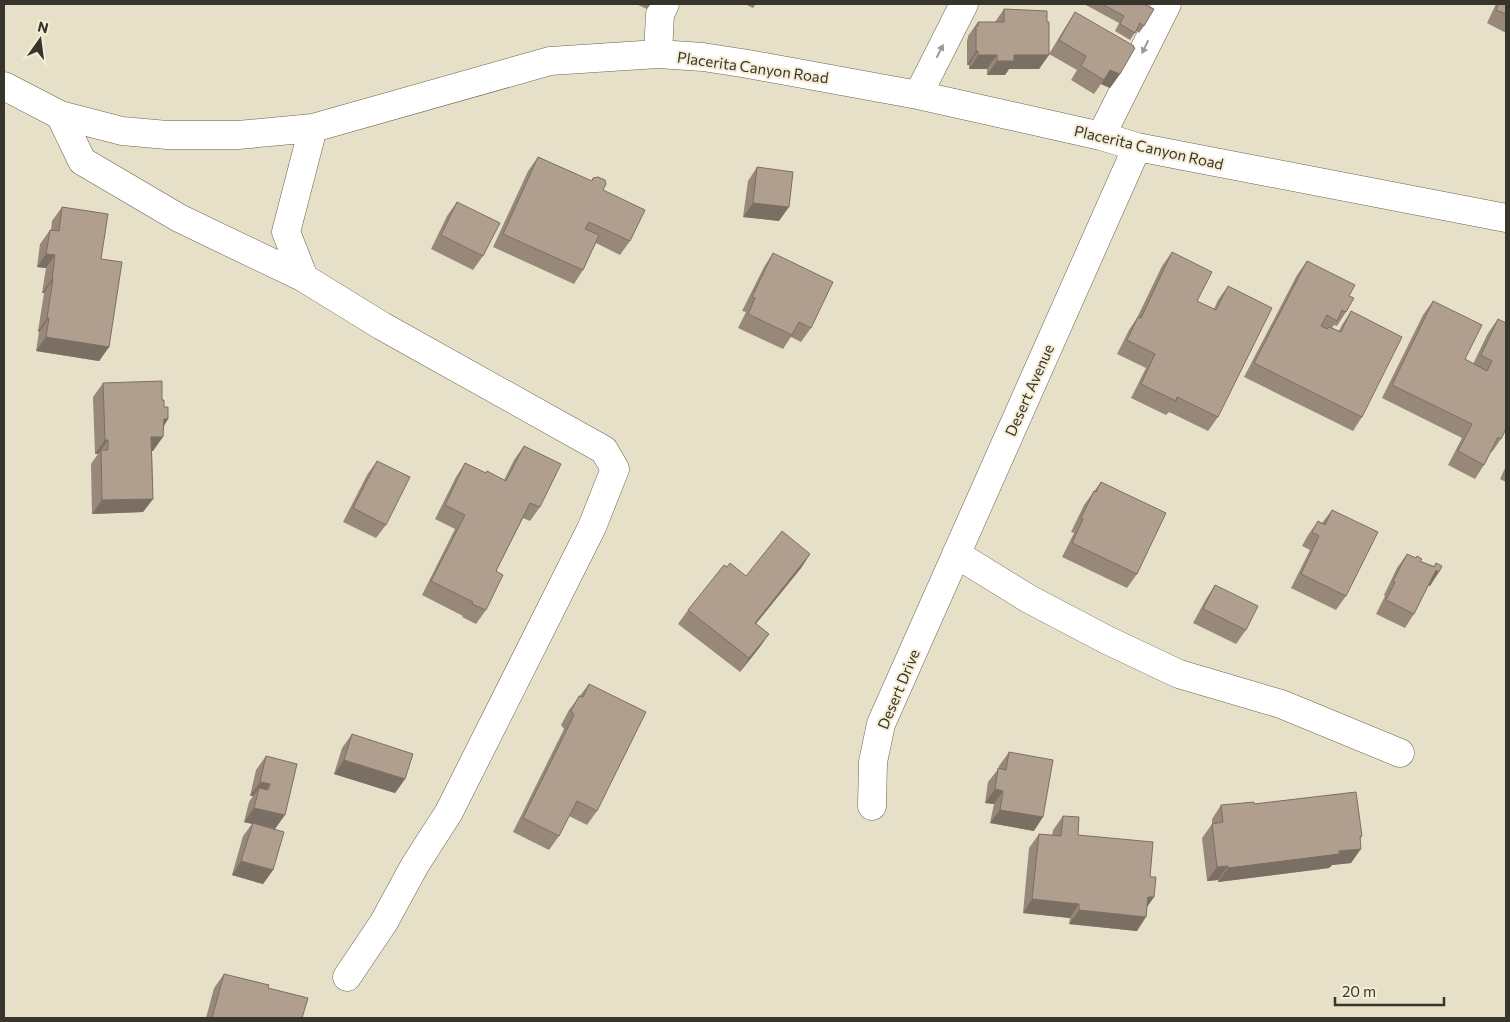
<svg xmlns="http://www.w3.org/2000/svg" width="1510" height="1022" font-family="Commissioner,sans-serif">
	<rect width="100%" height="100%" fill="#e7e0c9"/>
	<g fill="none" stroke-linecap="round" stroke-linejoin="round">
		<g stroke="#69624e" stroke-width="29">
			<path id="minor" d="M 658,54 L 660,14 L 665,4
				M 4,86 L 60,115 L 122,131 L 167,135 L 238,135 L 313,128 L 550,61 L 658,54 L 703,57 L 748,64 L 918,95 L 1101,136 L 1137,147 L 1506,218
				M 918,95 L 964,4
				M 60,115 L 82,161 L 179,218 L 304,278
				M 313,128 L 286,232 L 304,278 L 382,326 L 604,450 L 615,469 L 592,527 L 449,812 L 415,865 L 384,922 L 347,977
				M 1101,136 L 1167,4
				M 956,554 L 1029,599 L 1107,640 L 1179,674 L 1281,704 L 1400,753
				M 872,806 L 873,762 L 881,724 L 1137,147"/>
		</g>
		<use href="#minor" stroke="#fff" stroke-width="28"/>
	</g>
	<path fill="#97887a" d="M 636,4 L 651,4 L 647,9 Z
		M 745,4 L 756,4 L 753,8 Z
		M 1084,4 L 1144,4 L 1144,26 L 1139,33 L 1136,31 L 1130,40 L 1115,31 L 1119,23 Z
		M 1496,4 L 1506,4 L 1506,33 L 1487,23 Z
		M 1004,9 L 1047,22 L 1049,54 L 1066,26 L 1075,12 L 1120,74 L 1110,88 L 1101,84 L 1094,94 L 1071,80 L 1077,70 L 1049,54 L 1039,69 L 1009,69 L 1005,75 L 987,75 L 987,69 L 969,69 L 969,65 L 967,65 L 967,40 L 968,38 L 968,36 L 978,22 L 995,22 Z
		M 538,157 L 591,181 L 593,178 L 603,190 L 630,241 L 620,255 L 596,243 L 583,270 L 574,284 L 493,247 L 528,171 Z
		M 757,167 L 779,221 L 743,217 L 748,181 Z
		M 457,202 L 483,256 L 473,270 L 431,249 L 447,216 Z
		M 62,207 L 101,259 L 109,347 L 99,361 L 36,351 L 39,332 L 38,331 L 44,293 L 42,293 L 46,268 L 37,267 L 40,244 L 50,230 L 51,230 L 52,221 Z
		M 1172,252 L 1197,301 L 1214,309 L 1218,300 L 1228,286 L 1218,417 L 1208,431 L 1169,412 L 1166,415 L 1131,398 L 1146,368 L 1117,354 L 1129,330 L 1137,318 L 1162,266 Z
		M 773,253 L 811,328 L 801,342 L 791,337 L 783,349 L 738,328 L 746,312 L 742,311 L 764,267 Z
		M 1307,261 L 1349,296 L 1346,312 L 1337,326 L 1334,325 L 1332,328 L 1339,331 L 1342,325 L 1351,311 L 1362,417 L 1353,431 L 1244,377 L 1297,275 Z
		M 1433,301 L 1465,359 L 1473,364 L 1488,333 L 1498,319 L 1501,439 L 1492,452 L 1491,452 L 1484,465 L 1475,479 L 1448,465 L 1462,438 L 1382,398 L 1423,315 Z
		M 103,383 L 162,400 L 168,419 L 164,426 L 153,451 L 152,451 L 153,499 L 143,512 L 92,514 L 91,464 L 98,454 L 95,454 L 93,397 Z
		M 524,446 L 540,507 L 530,521 L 523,518 L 496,571 L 486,610 L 476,624 L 462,617 L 463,616 L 422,595 L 455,529 L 435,519 L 456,477 L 465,463 L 485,473 L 504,480 L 514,460 Z
		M 377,461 L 386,525 L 376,538 L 343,522 L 367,475 Z
		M 1506,466 L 1506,482 L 1500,479 Z
		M 1101,482 L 1137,574 L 1127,588 L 1062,557 L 1074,533 L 1071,532 L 1084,505 Z
		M 1332,510 L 1346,596 L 1336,610 L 1291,588 L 1310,550 L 1302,546 L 1308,535 L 1318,521 L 1322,523 Z
		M 810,554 L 801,568 L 756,624 L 769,634 L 759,648 L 740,672 L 678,624 L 688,610 L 727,567 L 746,576 Z
		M 1407,554 L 1420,561 L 1434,566 L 1436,563 L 1430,586 L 1428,585 L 1414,614 L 1405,628 L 1376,614 L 1385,596 L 1384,595 L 1397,568 Z
		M 1215,585 L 1246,630 L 1236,644 L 1193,623 L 1206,599 Z
		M 589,684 L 597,811 L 587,825 L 569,816 L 559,836 L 549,850 L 513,832 L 564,729 L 561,725 L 569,710 Z
		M 352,734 L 405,779 L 395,793 L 334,774 L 342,748 Z
		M 1009,752 L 1034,831 L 990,823 L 994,804 L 985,803 L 988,782 L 999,768 L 999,766 Z
		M 266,756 L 297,764 L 275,829 L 273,870 L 263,884 L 232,875 L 243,836 L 252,824 L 244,822 L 249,802 L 253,796 L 250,796 L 256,770 Z
		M 1221,805 L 1362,836 L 1360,839 L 1351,863 L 1332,865 L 1329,868 L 1218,882 L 1218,880 L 1207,881 L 1202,838 L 1212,824 L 1212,819 Z
		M 1063,816 L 1078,835 L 1150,877 L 1154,897 L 1147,907 L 1137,931 L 1069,924 L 1070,918 L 1023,913 L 1029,848 L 1039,834 L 1052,835 L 1053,830 Z
		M 224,974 L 268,988 L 302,1018 L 206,1018 L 214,988 Z"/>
	<path fill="#7b6f63" d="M 976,51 L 978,51 L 969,65 L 967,65 Z
		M 978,55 L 997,55 L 987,69 L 969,69 Z
		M 1014,55 L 1049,55 L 1039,69 L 1009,69 L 1005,75 L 987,75 L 997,61 Z
		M 1110,70 L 1120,74 L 1110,88 L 1101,84 Z
		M 753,203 L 789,207 L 779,221 L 743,217 Z
		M 46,254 L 55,255 L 46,268 L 37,267 Z
		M 52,279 L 53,279 L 44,293 L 42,293 Z
		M 47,318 L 49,318 L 39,332 L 38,331 Z
		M 46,337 L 109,347 L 99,361 L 36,351 Z
		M 164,419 L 168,419 L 159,433 Z
		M 151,437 L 163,437 L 153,451 L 141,451 Z
		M 105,440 L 108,440 L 98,454 L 95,454 Z
		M 153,499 L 143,512 L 92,514 L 102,500 Z
		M 810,554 L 801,568 L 745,637 L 755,623 Z
		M 1436,570 L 1439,572 L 1430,586 L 1426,584 Z
		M 769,634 L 759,648 L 740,672 L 749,658 Z
		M 344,760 L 405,779 L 395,793 L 334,774 Z
		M 260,782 L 270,784 L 260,798 L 259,788 L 253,796 L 250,796 Z
		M 995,789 L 1003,791 L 994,804 L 985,803 Z
		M 254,808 L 285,815 L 275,829 L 244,822 Z
		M 1000,810 L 1043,817 L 1034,831 L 990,823 Z
		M 1362,836 L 1352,850 L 1361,849 L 1351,863 L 1332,865 L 1329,868 L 1218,882 L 1228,868 L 1339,851 Z
		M 241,861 L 273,870 L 263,884 L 232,875 Z
		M 1228,866 L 1218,880 L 1207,881 L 1217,867 Z
		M 1148,897 L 1154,897 L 1144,911 Z
		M 1032,899 L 1079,904 L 1070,918 L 1023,913 Z
		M 1079,910 L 1146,917 L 1137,931 L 1069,924 Z"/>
	<path fill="#b09e8e" stroke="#7b6f63" d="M 1102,4 L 1144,4 L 1154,9 L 1144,26 L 1140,23 L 1135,33 L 1120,24 L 1124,16 Z
		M 1499,4 L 1506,4 L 1506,14 L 1496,10 Z
		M 1004,9 L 1047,11 L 1047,22 L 1049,22 L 1049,55 L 1014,55 L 1014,61 L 997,61 L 997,55 L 978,55 L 978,51 L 976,51 L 976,26 L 978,26 L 978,22 L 1004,22 Z
		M 1075,12 L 1134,46 L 1133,47 L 1135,48 L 1120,74 L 1110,70 L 1104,80 L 1081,66 L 1086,56 L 1059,40 Z
		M 538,157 L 592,181 L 593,178 L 598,177 L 605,180 L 606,184 L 603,190 L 645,210 L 630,241 L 589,222 L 585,229 L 599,235 L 583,270 L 503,234 Z
		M 757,167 L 793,172 L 789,207 L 753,203 Z
		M 457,202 L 500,223 L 483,256 L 441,235 Z
		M 62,207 L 108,214 L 101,259 L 122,262 L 109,347 L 46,337 L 49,318 L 47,318 L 53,279 L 52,279 L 55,255 L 46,254 L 50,230 L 59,231 Z
		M 1172,252 L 1212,272 L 1197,301 L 1216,310 L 1228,286 L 1272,308 L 1218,417 L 1177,397 L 1176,401 L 1141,384 L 1155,354 L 1127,340 L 1138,317 L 1141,318 Z
		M 773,253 L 833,282 L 811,328 L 799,322 L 792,335 L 748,314 L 755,298 L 752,297 Z
		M 1307,261 L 1355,285 L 1349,296 L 1354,298 L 1346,312 L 1342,310 L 1337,321 L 1327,315 L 1321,326 L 1327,329 L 1329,327 L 1341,332 L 1351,311 L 1402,337 L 1362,417 L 1254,363 Z
		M 1433,301 L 1482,325 L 1465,359 L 1487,371 L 1492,361 L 1481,355 L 1498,319 L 1506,323 L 1506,429 L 1501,439 L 1498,437 L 1484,465 L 1458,451 L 1472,424 L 1392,385 Z
		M 162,381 L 162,400 L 164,400 L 164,407 L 168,407 L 168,419 L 164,419 L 163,437 L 151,437 L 153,499 L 102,500 L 101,450 L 108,450 L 108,440 L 105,440 L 103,383 Z
		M 524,446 L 561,464 L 540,507 L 530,503 L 496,571 L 503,575 L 486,610 L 472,604 L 473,602 L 431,581 L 465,515 L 445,505 L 465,463 L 486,473 L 487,471 L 506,481 Z
		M 377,461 L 410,477 L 386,525 L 353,508 Z
		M 1101,482 L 1166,513 L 1137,574 L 1072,543 L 1083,519 L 1081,518 L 1094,491 L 1096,492 Z
		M 1332,510 L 1378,532 L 1346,596 L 1301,574 L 1319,536 L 1312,532 L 1318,521 L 1325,525 Z
		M 782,531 L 810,554 L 755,623 L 769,634 L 749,658 L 688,610 L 724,565 L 727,567 L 730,563 L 746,576 Z
		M 1407,554 L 1416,558 L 1417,556 L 1422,559 L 1420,561 L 1434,567 L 1436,563 L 1442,566 L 1439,572 L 1436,570 L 1414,614 L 1386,600 L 1395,582 L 1393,581 Z
		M 1215,585 L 1258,606 L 1246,630 L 1203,609 Z
		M 589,684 L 646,712 L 597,811 L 577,801 L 559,836 L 523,818 L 574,715 L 571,711 L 579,696 L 583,697 Z
		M 352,734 L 413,754 L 405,779 L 344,760 Z
		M 1009,752 L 1053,760 L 1043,817 L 1000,810 L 1003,791 L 995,789 L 998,768 L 1006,770 Z
		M 266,756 L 297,764 L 285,815 L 254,808 L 259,788 L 268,790 L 270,784 L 260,782 Z
		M 1356,792 L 1362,836 L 1360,837 L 1361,849 L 1339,851 L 1339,854 L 1228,868 L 1228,866 L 1217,867 L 1212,824 L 1223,822 L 1221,805 L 1254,802 L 1254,804 Z
		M 1063,816 L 1079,817 L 1078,835 L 1153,842 L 1150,877 L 1156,877 L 1154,897 L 1148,897 L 1146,917 L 1079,910 L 1079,904 L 1032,899 L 1039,834 L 1061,836 Z
		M 253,823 L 284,832 L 273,870 L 241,861 Z
		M 224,974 L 269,985 L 268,988 L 308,998 L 302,1018 L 212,1018 Z"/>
	<defs><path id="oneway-solid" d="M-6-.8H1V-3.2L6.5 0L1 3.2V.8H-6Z" transform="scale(1.25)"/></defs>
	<g fill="#9b9a95">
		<use href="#oneway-solid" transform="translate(1145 47) rotate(116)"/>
		<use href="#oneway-solid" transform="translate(940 51) rotate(-63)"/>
	</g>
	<g text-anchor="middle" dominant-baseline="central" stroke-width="4" stroke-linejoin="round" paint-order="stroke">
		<g font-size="15" fill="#37342b" stroke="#f5edd6">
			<text transform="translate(753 67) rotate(8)">Placerita Canyon Road</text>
			<text transform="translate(1149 147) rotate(13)">Placerita Canyon Road</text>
			<text transform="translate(1029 390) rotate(-66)">Desert Avenue</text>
			<text transform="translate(898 689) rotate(-67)">Desert Drive</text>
		</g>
	</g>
	<rect width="1510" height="1022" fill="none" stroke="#37342b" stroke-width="10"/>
	<g transform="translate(40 40) rotate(14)" stroke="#f5edd6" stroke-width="4" paint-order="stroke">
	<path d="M0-4L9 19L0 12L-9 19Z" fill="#37342b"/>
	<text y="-8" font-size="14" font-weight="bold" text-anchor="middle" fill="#37342b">N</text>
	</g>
	<path d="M1335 997v8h109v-8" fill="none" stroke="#37342b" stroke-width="2.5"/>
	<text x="1342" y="997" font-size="15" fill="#37342b" stroke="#f5edd6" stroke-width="4" paint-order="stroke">20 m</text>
</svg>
